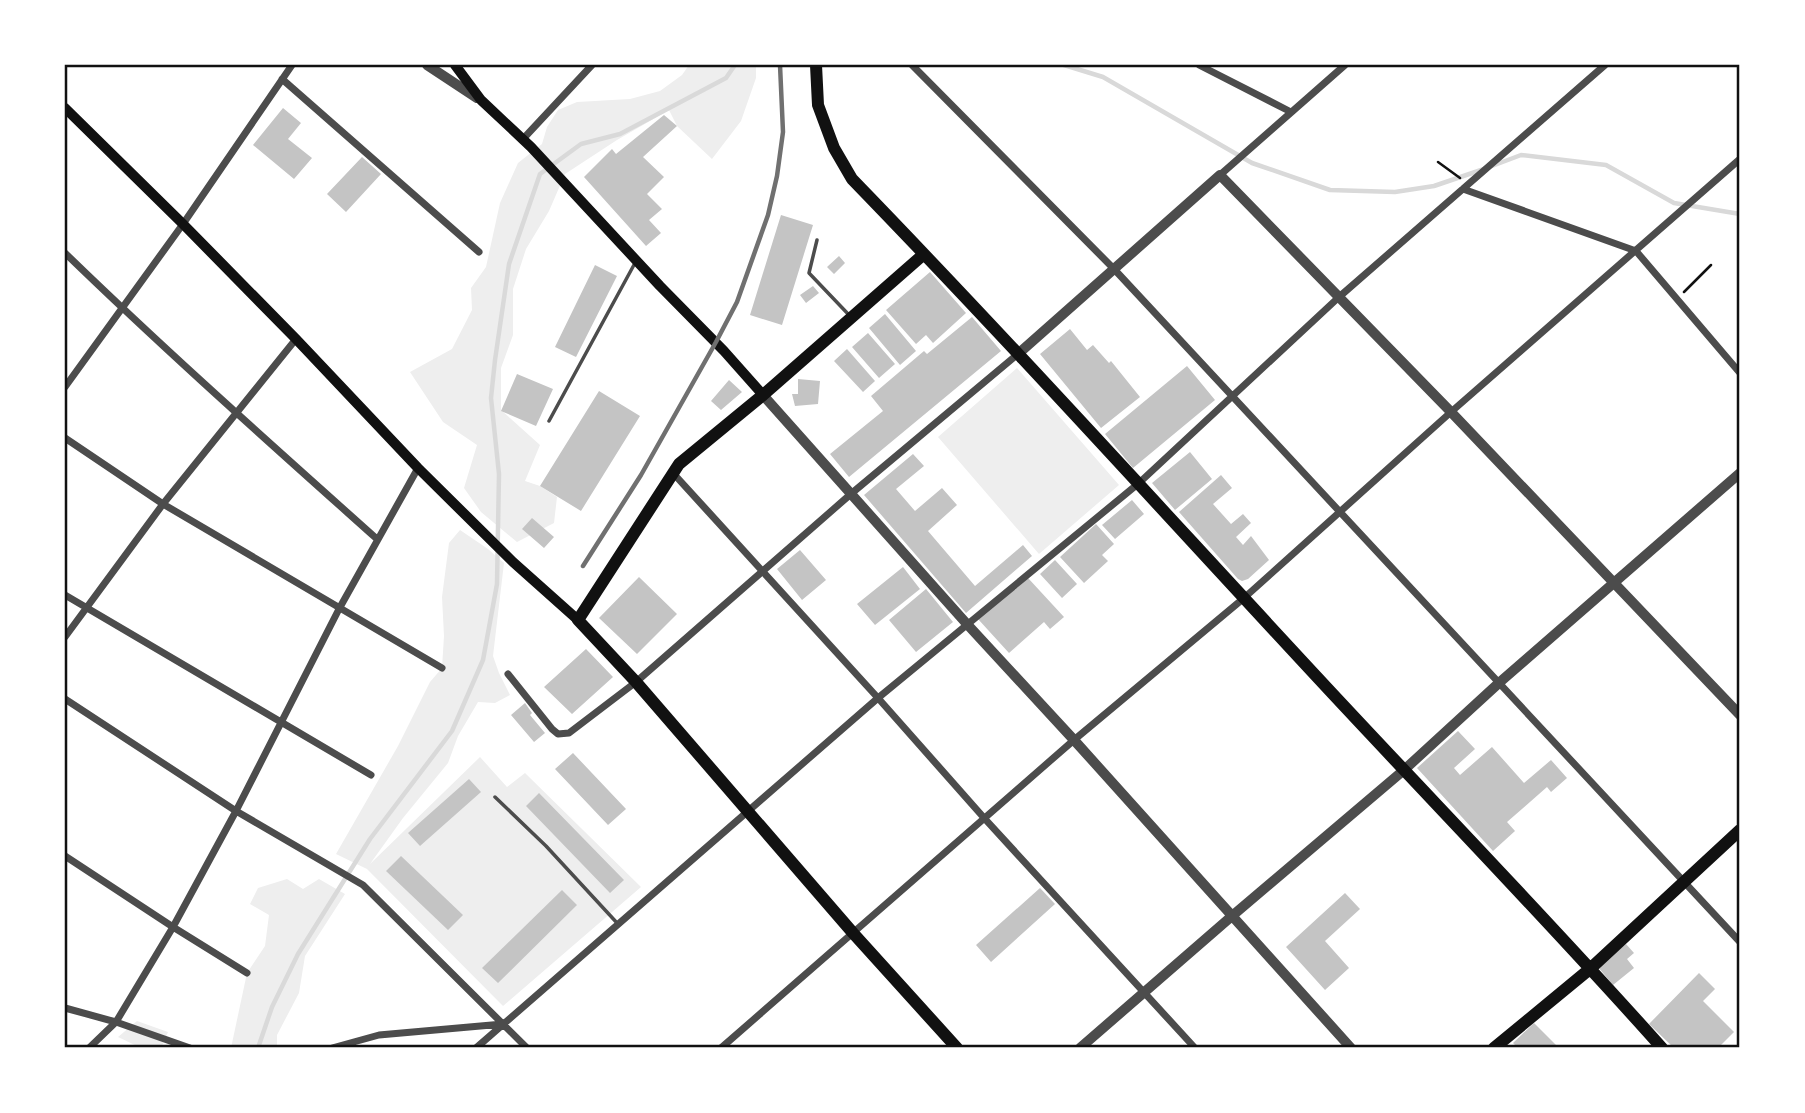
<svg xmlns="http://www.w3.org/2000/svg" width="1805" height="1113" font-family="Georgia,serif">
	<rect width="100%" height="100%" fill="#fff"/>
	<path fill="#eee" d="M 689,65 L 756,65 L 756,78 L 741,121 L 712,159 L 677,126 L 669,110 L 617,140 L 565,174 L 549,211 L 526,249 L 513,289 L 513,335 L 501,368 L 501,410 L 540,445 L 525,481 L 540,486 L 557,497 L 554,523 L 517,542 L 481,512 L 464,488 L 477,445 L 443,422 L 410,372 L 452,349 L 472,310 L 471,288 L 486,267 L 500,203 L 518,163 L 542,144 L 547,127 L 558,110 L 577,102 L 630,99 L 660,91 L 682,75 Z
		M 1017,368 L 1119,485 L 1039,554 L 938,437 Z
		M 460,530 L 488,549 L 504,563 L 493,656 L 499,673 L 510,695 L 495,703 L 478,702 L 458,736 L 448,763 L 403,818 L 370,864 L 480,757 L 507,787 L 525,773 L 641,887 L 503,1006 L 367,869 L 336,854 L 398,746 L 430,682 L 442,668 L 444,636 L 442,597 L 449,543 Z
		M 287,879 L 303,889 L 319,879 L 345,894 L 305,956 L 299,993 L 277,1035 L 277,1048 L 231,1048 L 247,973 L 265,946 L 269,915 L 250,904 L 258,888 Z
		M 137,1021 L 168,1032 L 161,1048 L 136,1048 L 137,1046 L 118,1037 Z"/>
	<g fill="none" stroke-linecap="round" stroke-linejoin="round">
		<path stroke="#d9d9d9" stroke-width="4.5" d="M 1064,65 L 1103,77 L 1252,163 L 1330,190 L 1395,192 L 1434,186 L 1484,169
			M 1492,166 L 1521,155 L 1606,165 L 1674,203 L 1740,214
			M 258,1048 L 272,1007 L 298,954 L 370,839 L 452,731 L 483,660 L 497,584 L 499,474 L 491,398 L 495,360 L 509,264 L 540,174 L 581,144 L 620,134 L 726,78 L 735,65"/>
	</g>
	<path fill="#c4c4c4" d="M 283,108 L 301,123 L 288,139 L 312,158 L 294,179 L 253,145 Z
		M 664,115 L 677,126 L 643,157 L 664,177 L 647,194 L 662,209 L 649,220 L 661,233 L 646,246 L 584,177 L 612,149 L 616,154 Z
		M 362,157 L 381,174 L 346,212 L 327,194 Z
		M 781,215 L 813,225 L 782,325 L 750,315 Z
		M 839,256 L 845,263 L 834,274 L 827,267 Z
		M 595,265 L 617,276 L 576,357 L 555,347 Z
		M 930,272 L 966,313 L 933,343 L 926,335 L 916,344 L 886,310 Z
		M 813,286 L 819,293 L 806,303 L 800,295 Z
		M 885,314 L 916,351 L 900,365 L 869,328 Z
		M 972,317 L 1001,351 L 849,477 L 830,454 L 883,411 L 871,396 L 924,351 L 927,354 Z
		M 1070,329 L 1087,350 L 1093,345 L 1109,363 L 1111,361 L 1140,397 L 1101,428 L 1040,354 Z
		M 868,333 L 895,364 L 879,378 L 852,347 Z
		M 847,349 L 875,381 L 863,392 L 834,361 Z
		M 1187,366 L 1215,400 L 1133,468 L 1105,434 Z
		M 517,374 L 553,389 L 536,426 L 501,411 Z
		M 798,379 L 820,381 L 818,404 L 795,406 L 792,394 L 798,394 Z
		M 729,380 L 742,392 L 721,410 L 711,401 Z
		M 599,391 L 640,416 L 581,511 L 540,486 Z
		M 1190,452 L 1212,479 L 1175,510 L 1152,483 Z
		M 913,454 L 924,466 L 896,489 L 915,511 L 942,488 L 957,505 L 928,531 L 975,586 L 1023,545 L 1032,556 L 966,613 L 864,495 Z
		M 1221,475 L 1232,488 L 1213,504 L 1231,524 L 1243,514 L 1251,523 L 1236,537 L 1243,545 L 1251,536 L 1269,560 L 1248,579 L 1242,581 L 1238,579 L 1179,512 Z
		M 1132,500 L 1144,514 L 1115,539 L 1102,525 Z
		M 532,518 L 554,537 L 544,548 L 522,529 Z
		M 1096,524 L 1114,544 L 1102,555 L 1108,561 L 1084,583 L 1060,557 Z
		M 800,550 L 826,580 L 802,600 L 777,569 Z
		M 1055,560 L 1077,584 L 1062,598 L 1040,574 Z
		M 903,567 L 920,589 L 875,625 L 857,604 Z
		M 639,577 L 677,614 L 637,654 L 599,618 Z
		M 1028,578 L 1064,617 L 1050,629 L 1044,622 L 1009,653 L 978,619 L 1013,588 L 1015,590 Z
		M 926,589 L 953,622 L 916,652 L 889,620 Z
		M 586,649 L 613,677 L 572,714 L 544,687 Z
		M 525,703 L 532,713 L 530,715 L 545,733 L 534,742 L 511,715 Z
		M 1458,731 L 1475,749 L 1454,768 L 1460,775 L 1492,747 L 1524,783 L 1551,760 L 1567,778 L 1551,792 L 1547,787 L 1507,822 L 1515,831 L 1493,851 L 1417,768 Z
		M 573,753 L 626,809 L 608,825 L 555,769 Z
		M 469,779 L 481,792 L 420,846 L 408,833 Z
		M 539,793 L 624,880 L 610,893 L 526,806 Z
		M 401,856 L 463,915 L 448,930 L 386,871 Z
		M 1040,888 L 1055,904 L 991,962 L 976,945 Z
		M 562,890 L 577,905 L 498,983 L 482,968 Z
		M 1345,893 L 1360,909 L 1325,941 L 1349,968 L 1325,990 L 1286,947 Z
		M 1626,944 L 1634,953 L 1627,959 L 1634,968 L 1613,985 L 1598,967 Z
		M 1699,973 L 1715,989 L 1703,1001 L 1734,1032 L 1718,1048 L 1674,1048 L 1649,1024 Z
		M 1534,1023 L 1559,1048 L 1518,1048 L 1513,1043 Z"/>
	<g fill="none" stroke-linecap="round" stroke-linejoin="round">
		<path stroke="#111" stroke-width="2.5" d="M 1438,162 L 1460,178
			M 1684,292 L 1711,265"/>
		<path stroke="#4c4c4c" stroke-width="3.5" d="M 817,240 L 809,273 L 850,316
			M 549,421 L 635,263
			M 495,797 L 546,846 L 618,924"/>
		<path stroke="#4c4c4c" stroke-width="7" d="M 912,65 L 1114,269 L 1740,942
			M 1199,65 L 1291,112
			M 282,79 L 479,252
			M 523,139 L 592,65
			M 1220,175 L 1345,65
			M 1463,189 L 1636,251 L 1740,373
			M 65,253 C 166,351 272,445 377,539
			M 65,387 L 183,224 L 292,65
			M 65,438 L 163,504 L 442,668
			M 673,473 L 878,698 L 985,819 L 1195,1048
			M 65,595 L 371,775
			M 65,637 L 163,504 L 296,339
			M 508,674 L 552,729 L 558,734 L 569,733 L 636,682 L 852,493 L 1018,354
			M 65,699 L 236,811 L 363,885 L 527,1048
			M 65,856 L 173,927 L 247,973
			M 65,1008 L 116,1022 L 190,1048
			M 89,1048 L 116,1022 L 173,927 L 236,811 L 339,609 L 418,468
			M 332,1048 L 379,1035 L 503,1024
			M 476,1048 L 878,698 L 1139,483 L 1339,297 L 1605,65
			M 721,1048 L 1074,740 L 1244,598 L 1451,412 L 1740,159"/>
		<path stroke="#4c4c4c" stroke-width="10" d="M 427,65 L 477,98
			M 1018,354 L 1220,175 L 1451,412 L 1740,715
			M 763,395 L 966,623 L 1074,740 L 1351,1048
			M 1080,1048 L 1232,916 L 1404,770 L 1500,682 L 1740,473"/>
		<path stroke="#111" stroke-width="10" d="M 455,65 L 481,100 L 531,147 L 660,286 L 724,351 L 763,395
			M 65,108 L 183,224 L 296,339 L 418,468 L 513,562 L 578,620"/>
		<path stroke="#111" stroke-width="12" d="M 816,65 L 818,105 L 834,148 L 852,179 C 1010,342 1162,510 1317,677 C 1432,801 1550,922 1662,1048
			M 924,254 L 763,395 L 679,464 L 578,620 L 636,682 L 853,933 L 957,1048
			M 1494,1048 L 1591,968 L 1740,830"/>
		<path stroke="#707070" stroke-width="4.5" d="M 583,566 L 641,475 L 716,342 L 737,302 L 768,215 L 777,176 L 783,132 L 780,65"/>
	</g>
	<rect width="1805" height="1113" fill="none" stroke="#ffffff" stroke-width="133"/>
	<rect x="66" y="66" width="1672" height="980" fill="none" stroke="#111" stroke-width="2.5"/>
</svg>
